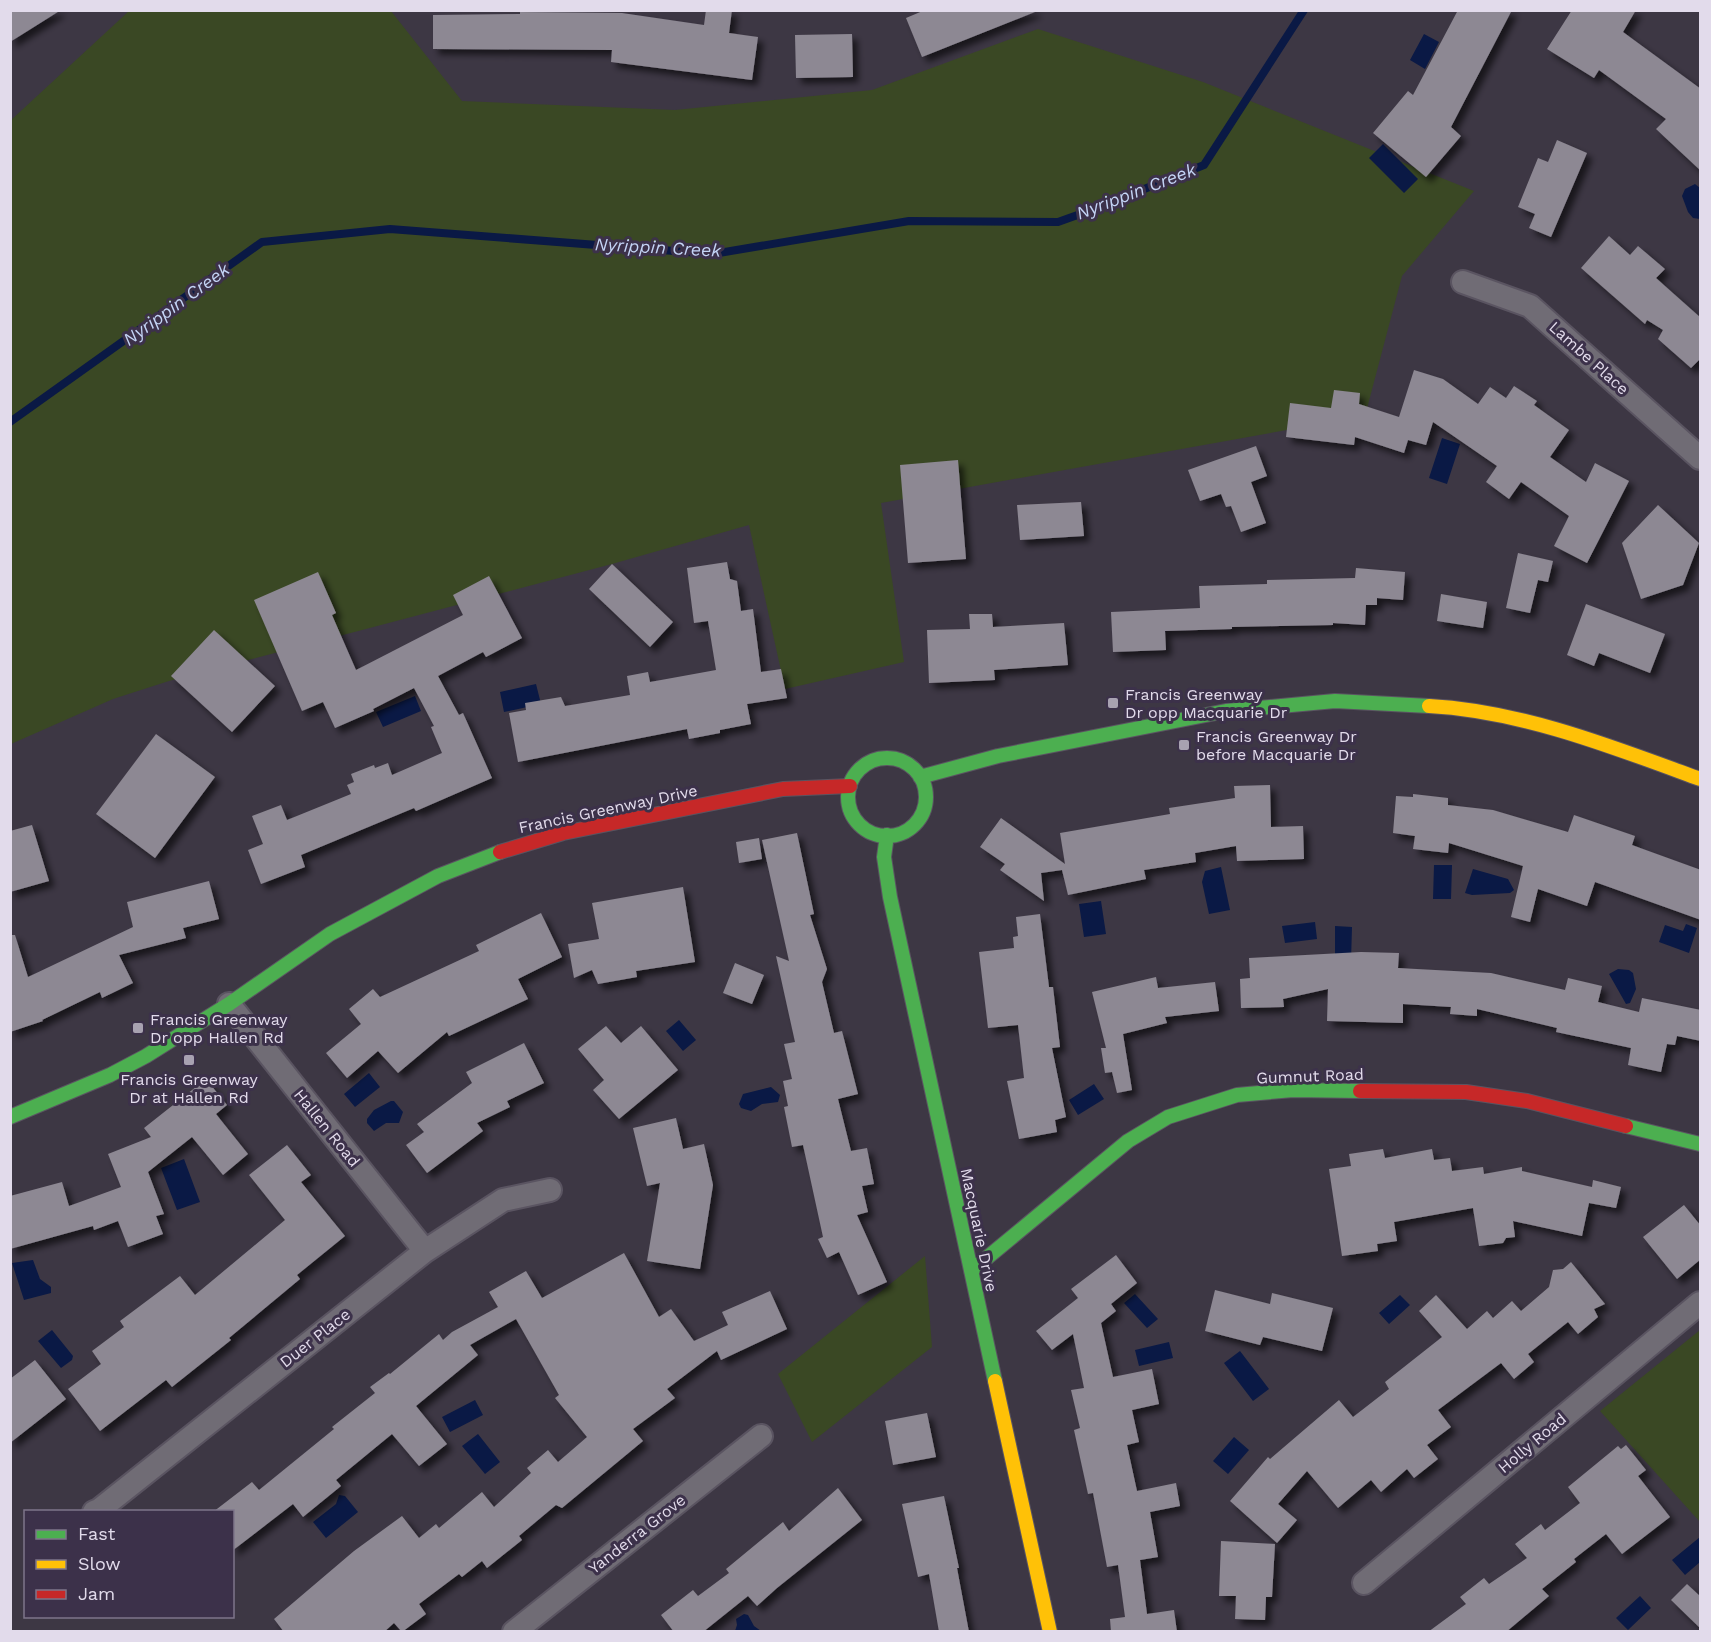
<svg xmlns="http://www.w3.org/2000/svg" width="1711" height="1642" font-family="'Work Sans',sans-serif">
	<defs>
		<filter id="shadow"><feDropShadow dx="5.5" dy="5.5" stdDeviation="3" flood-color="#0009"/></filter>
	</defs>
	<rect width="100%" height="100%" fill="#3d3744"/>
	<path fill="#3a4824" d="M 129,11 L 391,11 L 462,101 L 675,110 L 872,90 L 1038,29 L 1203,82 L 1474,191 L 1402,276 L 1365,416 L 881,503 L 904,662 L 785,689 L 749,525 L 612,564 L 169,681 L 113,699 L 11,744 L 10,121 Z
		M 925,1256 L 932,1347 L 812,1442 L 778,1374 Z
		M 1700,1330 L 1700,1522 L 1600,1411 Z"/>
	<path fill="#0a1945" d="M 1424,34 L 1439,42 L 1425,69 L 1410,60 Z
		M 1383,144 L 1418,179 L 1404,193 L 1369,158 Z
		M 1695,184 L 1700,188 L 1700,219 L 1693,218 L 1688,212 L 1682,196 L 1685,189 Z
		M 1442,438 L 1460,444 L 1447,484 L 1429,478 Z
		M 536,684 L 541,704 L 504,712 L 500,692 Z
		M 415,696 L 421,711 L 383,727 L 376,712 Z
		M 1434,865 L 1452,865 L 1451,899 L 1433,899 Z
		M 1221,867 L 1230,910 L 1209,914 L 1202,882 L 1205,871 Z
		M 1473,869 L 1508,879 L 1514,890 L 1510,893 L 1472,895 L 1465,893 Z
		M 1101,901 L 1106,934 L 1084,937 L 1079,904 Z
		M 1315,922 L 1317,939 L 1285,943 L 1282,926 Z
		M 1686,924 L 1697,928 L 1689,953 L 1659,942 L 1665,925 L 1683,931 Z
		M 1335,926 L 1352,927 L 1351,961 L 1335,960 Z
		M 1618,969 L 1629,970 L 1633,973 L 1636,989 L 1630,1003 L 1626,1004 L 1609,974 Z
		M 679,1020 L 696,1040 L 683,1051 L 666,1031 Z
		M 369,1073 L 380,1087 L 355,1107 L 344,1094 Z
		M 1094,1084 L 1104,1099 L 1078,1115 L 1069,1100 Z
		M 771,1087 L 780,1095 L 778,1102 L 762,1104 L 751,1111 L 741,1108 L 739,1104 L 743,1094 Z
		M 391,1101 L 394,1101 L 403,1112 L 399,1123 L 386,1123 L 374,1131 L 367,1123 L 367,1119 L 374,1110 Z
		M 184,1159 L 200,1202 L 177,1210 L 161,1168 Z
		M 33,1260 L 40,1279 L 51,1287 L 51,1293 L 24,1300 L 12,1263 Z
		M 1135,1294 L 1158,1319 L 1147,1328 L 1124,1303 Z
		M 1400,1295 L 1410,1305 L 1389,1324 L 1379,1313 Z
		M 52,1330 L 73,1356 L 72,1360 L 61,1368 L 38,1341 Z
		M 1169,1342 L 1173,1358 L 1139,1366 L 1135,1350 Z
		M 1240,1351 L 1269,1389 L 1253,1401 L 1224,1363 Z
		M 475,1400 L 483,1415 L 450,1432 L 442,1417 Z
		M 478,1434 L 500,1462 L 485,1474 L 462,1446 Z
		M 1234,1437 L 1249,1450 L 1228,1474 L 1213,1461 Z
		M 339,1495 L 345,1496 L 358,1512 L 326,1538 L 313,1522 L 336,1504 Z
		M 1700,1537 L 1700,1562 L 1685,1575 L 1672,1560 Z
		M 1640,1596 L 1651,1608 L 1628,1630 L 1616,1618 Z
		M 744,1614 L 748,1615 L 754,1626 L 761,1631 L 735,1631 L 737,1625 L 736,1619 Z"/>
	<g fill="none" stroke-linecap="round" stroke-linejoin="round">
		<path stroke="#0a1945" stroke-width="8" d="M 10,422 L 262,242 L 390,229 L 713,254 L 909,221 L 1058,222 L 1097,208 L 1204,165 L 1304,10"/>
	</g>
	<path fill="#8d8893" filter="url(#shadow)" d="M 10,10 L 61,10 L 10,42 Z
		M 706,10 L 732,10 L 729,33 L 758,37 L 752,80 L 611,62 L 612,50 L 433,49 L 433,15 L 520,14 L 520,12 L 622,13 L 704,25 Z
		M 925,10 L 1035,10 L 1035,12 L 922,57 L 906,18 Z
		M 1458,10 L 1512,10 L 1451,127 L 1461,136 L 1426,177 L 1373,133 L 1408,91 L 1413,95 Z
		M 1572,10 L 1636,10 L 1623,32 L 1701,89 L 1701,171 L 1656,129 L 1666,119 L 1599,70 L 1594,78 L 1547,49 Z
		M 852,34 L 853,77 L 796,78 L 795,35 Z
		M 1557,140 L 1587,153 L 1551,237 L 1529,228 L 1535,214 L 1518,207 L 1538,158 L 1548,162 Z
		M 1609,236 L 1630,255 L 1638,246 L 1665,269 L 1656,278 L 1701,318 L 1701,358 L 1691,368 L 1658,339 L 1663,330 L 1647,320 L 1645,324 L 1581,268 Z
		M 1414,370 L 1443,379 L 1478,404 L 1490,387 L 1506,398 L 1514,386 L 1537,401 L 1534,405 L 1569,430 L 1550,457 L 1586,482 L 1595,463 L 1629,481 L 1587,563 L 1554,546 L 1569,516 L 1521,482 L 1509,499 L 1486,482 L 1497,466 L 1433,422 L 1426,445 L 1408,440 L 1404,453 L 1355,437 L 1354,445 L 1286,437 L 1290,403 L 1331,408 L 1334,390 L 1360,393 L 1359,404 L 1399,417 Z
		M 1256,446 L 1267,476 L 1251,482 L 1266,523 L 1241,532 L 1231,506 L 1226,507 L 1221,494 L 1200,501 L 1188,470 Z
		M 958,460 L 966,559 L 908,563 L 900,465 Z
		M 1081,502 L 1084,536 L 1020,540 L 1017,505 Z
		M 1658,505 L 1699,543 L 1683,585 L 1641,599 L 1622,543 Z
		M 1518,553 L 1553,561 L 1548,582 L 1538,580 L 1530,613 L 1506,608 Z
		M 727,562 L 730,579 L 737,581 L 741,611 L 753,609 L 761,672 L 781,669 L 787,698 L 747,704 L 751,724 L 720,730 L 720,733 L 689,739 L 687,729 L 518,762 L 509,713 L 526,710 L 525,703 L 561,697 L 565,706 L 630,695 L 627,676 L 648,672 L 650,682 L 716,670 L 708,621 L 694,623 L 687,568 Z
		M 612,564 L 673,622 L 650,647 L 589,589 Z
		M 1356,568 L 1405,572 L 1403,600 L 1377,598 L 1377,605 L 1366,605 L 1365,625 L 1333,623 L 1333,625 L 1232,627 L 1232,629 L 1165,631 L 1166,650 L 1113,652 L 1111,612 L 1200,608 L 1199,586 L 1267,584 L 1267,580 L 1355,578 Z
		M 318,572 L 336,613 L 332,615 L 356,670 L 463,615 L 453,595 L 489,576 L 522,638 L 486,657 L 483,652 L 438,676 L 459,715 L 463,713 L 492,778 L 416,811 L 414,808 L 301,855 L 305,867 L 261,884 L 248,850 L 263,844 L 252,816 L 281,805 L 287,820 L 351,794 L 347,785 L 354,782 L 351,774 L 374,765 L 375,768 L 388,763 L 392,775 L 442,753 L 431,727 L 434,726 L 414,688 L 373,709 L 374,711 L 335,728 L 323,702 L 302,711 L 254,600 Z
		M 1441,594 L 1487,602 L 1483,628 L 1437,621 Z
		M 1586,604 L 1665,634 L 1650,673 L 1599,653 L 1594,666 L 1567,655 Z
		M 969,614 L 992,614 L 993,627 L 1064,623 L 1068,665 L 994,670 L 995,680 L 929,683 L 927,630 L 970,629 Z
		M 214,630 L 275,686 L 232,732 L 171,676 Z
		M 156,734 L 215,777 L 155,858 L 96,814 Z
		M 1270,785 L 1271,827 L 1303,826 L 1304,859 L 1237,861 L 1236,846 L 1195,853 L 1196,862 L 1144,870 L 1146,879 L 1068,895 L 1062,870 L 1041,873 L 1044,901 L 1000,870 L 1005,864 L 980,847 L 1001,818 L 1065,864 L 1060,833 L 1170,814 L 1169,808 L 1235,798 L 1234,786 Z
		M 1413,794 L 1448,798 L 1448,805 L 1493,810 L 1568,832 L 1574,815 L 1635,836 L 1632,845 L 1701,870 L 1701,920 L 1595,882 L 1587,906 L 1538,889 L 1530,922 L 1511,917 L 1523,866 L 1449,843 L 1448,853 L 1413,849 L 1415,836 L 1393,833 L 1396,796 L 1413,797 Z
		M 32,825 L 49,881 L 10,892 L 10,831 Z
		M 797,833 L 814,914 L 810,915 L 827,969 L 822,982 L 834,1033 L 842,1031 L 858,1094 L 838,1099 L 851,1151 L 867,1148 L 874,1184 L 862,1186 L 868,1212 L 857,1215 L 887,1282 L 858,1295 L 839,1252 L 827,1258 L 818,1239 L 823,1237 L 803,1145 L 792,1147 L 784,1107 L 788,1106 L 783,1081 L 792,1079 L 784,1044 L 795,1042 L 776,956 L 789,961 L 762,840 Z
		M 759,838 L 762,859 L 739,863 L 736,842 Z
		M 209,881 L 219,919 L 183,928 L 186,938 L 119,955 L 133,983 L 102,998 L 100,992 L 42,1020 L 43,1021 L 10,1032 L 10,935 L 15,935 L 28,977 L 133,927 L 127,902 Z
		M 683,887 L 695,962 L 636,971 L 637,977 L 598,984 L 592,970 L 574,978 L 568,944 L 599,939 L 592,903 Z
		M 541,913 L 562,957 L 518,979 L 528,999 L 449,1036 L 447,1032 L 398,1073 L 378,1051 L 347,1078 L 326,1053 L 361,1024 L 349,1009 L 373,989 L 380,997 L 479,951 L 476,945 Z
		M 1040,914 L 1049,987 L 1053,987 L 1060,1047 L 1052,1048 L 1066,1117 L 1055,1120 L 1057,1132 L 1019,1139 L 1007,1081 L 1024,1078 L 1018,1025 L 988,1028 L 979,952 L 1014,948 L 1013,937 L 1018,936 L 1016,917 Z
		M 1361,952 L 1399,953 L 1398,968 L 1491,973 L 1565,990 L 1568,978 L 1602,986 L 1598,1002 L 1639,1012 L 1642,998 L 1701,1010 L 1701,1041 L 1677,1036 L 1675,1045 L 1667,1044 L 1661,1072 L 1628,1065 L 1631,1048 L 1556,1032 L 1557,1028 L 1477,1009 L 1477,1016 L 1450,1014 L 1451,1007 L 1403,1004 L 1403,1023 L 1327,1021 L 1328,989 L 1283,999 L 1284,1007 L 1241,1008 L 1240,979 L 1250,978 L 1249,958 Z
		M 735,963 L 764,975 L 752,1004 L 723,993 Z
		M 1156,977 L 1158,988 L 1215,982 L 1219,1011 L 1165,1017 L 1167,1023 L 1123,1034 L 1132,1090 L 1117,1093 L 1112,1072 L 1105,1073 L 1101,1048 L 1106,1048 L 1092,992 Z
		M 606,1026 L 621,1043 L 641,1026 L 678,1070 L 619,1119 L 593,1090 L 604,1080 L 578,1049 Z
		M 524,1043 L 544,1083 L 507,1101 L 510,1107 L 477,1123 L 483,1131 L 427,1173 L 406,1145 L 424,1132 L 417,1124 L 472,1083 L 466,1072 Z
		M 206,1079 L 227,1105 L 216,1114 L 248,1154 L 223,1175 L 192,1137 L 148,1172 L 164,1214 L 156,1216 L 163,1234 L 128,1247 L 118,1221 L 94,1230 L 93,1226 L 10,1249 L 10,1196 L 62,1182 L 69,1206 L 121,1187 L 108,1154 L 151,1137 L 144,1128 Z
		M 676,1118 L 683,1149 L 704,1144 L 713,1185 L 700,1269 L 647,1261 L 660,1183 L 647,1186 L 633,1128 Z
		M 287,1145 L 311,1175 L 301,1182 L 345,1236 L 297,1275 L 300,1279 L 229,1338 L 231,1340 L 172,1387 L 166,1380 L 100,1431 L 68,1389 L 101,1364 L 92,1351 L 124,1327 L 120,1321 L 180,1276 L 195,1295 L 285,1220 L 249,1175 Z
		M 1383,1149 L 1385,1158 L 1432,1149 L 1434,1160 L 1450,1158 L 1452,1171 L 1483,1167 L 1484,1174 L 1522,1167 L 1522,1171 L 1592,1187 L 1593,1180 L 1621,1187 L 1616,1208 L 1589,1203 L 1582,1236 L 1513,1221 L 1515,1237 L 1506,1238 L 1503,1243 L 1479,1246 L 1473,1208 L 1394,1222 L 1397,1241 L 1377,1244 L 1378,1251 L 1342,1256 L 1329,1169 L 1351,1166 L 1349,1154 Z
		M 1684,1205 L 1701,1226 L 1701,1259 L 1677,1279 L 1643,1237 Z
		M 624,1253 L 659,1317 L 671,1309 L 694,1341 L 728,1325 L 722,1312 L 770,1291 L 787,1329 L 721,1360 L 717,1351 L 667,1389 L 675,1398 L 633,1429 L 643,1441 L 562,1508 L 556,1505 L 519,1536 L 522,1540 L 487,1568 L 482,1561 L 462,1577 L 459,1574 L 419,1604 L 426,1614 L 402,1632 L 394,1623 L 384,1632 L 284,1632 L 274,1619 L 354,1551 L 402,1516 L 419,1538 L 436,1524 L 439,1528 L 482,1492 L 494,1507 L 531,1473 L 527,1468 L 548,1450 L 558,1462 L 587,1437 L 555,1398 L 559,1395 L 516,1319 L 470,1345 L 478,1355 L 416,1406 L 447,1444 L 419,1466 L 392,1434 L 336,1480 L 341,1486 L 303,1517 L 293,1504 L 232,1551 L 232,1512 L 213,1512 L 252,1482 L 259,1490 L 334,1429 L 332,1427 L 375,1393 L 370,1387 L 389,1373 L 390,1374 L 439,1334 L 443,1340 L 452,1332 L 498,1307 L 489,1292 L 526,1271 L 542,1298 Z
		M 1116,1255 L 1137,1283 L 1111,1304 L 1116,1311 L 1101,1323 L 1113,1377 L 1152,1369 L 1159,1404 L 1132,1410 L 1139,1442 L 1127,1445 L 1137,1491 L 1176,1483 L 1180,1506 L 1150,1512 L 1158,1557 L 1140,1560 L 1147,1614 L 1174,1610 L 1177,1632 L 1111,1632 L 1110,1619 L 1125,1617 L 1118,1565 L 1107,1567 L 1093,1493 L 1088,1494 L 1074,1430 L 1080,1428 L 1071,1390 L 1084,1388 L 1073,1334 L 1052,1350 L 1036,1331 L 1078,1298 L 1071,1289 Z
		M 1571,1262 L 1605,1304 L 1594,1309 L 1598,1317 L 1578,1334 L 1568,1322 L 1528,1354 L 1534,1362 L 1514,1379 L 1501,1363 L 1438,1410 L 1451,1427 L 1427,1445 L 1438,1459 L 1414,1478 L 1407,1469 L 1381,1492 L 1371,1480 L 1338,1508 L 1307,1471 L 1278,1504 L 1297,1520 L 1277,1543 L 1230,1501 L 1268,1457 L 1270,1459 L 1339,1400 L 1353,1417 L 1389,1389 L 1385,1382 L 1442,1337 L 1419,1311 L 1436,1295 L 1467,1329 L 1487,1311 L 1493,1318 L 1512,1301 L 1521,1311 L 1549,1287 L 1553,1270 L 1563,1269 Z
		M 1215,1290 L 1270,1304 L 1272,1293 L 1333,1308 L 1322,1351 L 1263,1337 L 1260,1345 L 1205,1331 Z
		M 35,1360 L 66,1399 L 10,1443 L 10,1379 Z
		M 927,1413 L 936,1457 L 893,1465 L 885,1421 Z
		M 1626,1445 L 1646,1470 L 1638,1476 L 1670,1517 L 1622,1554 L 1606,1534 L 1574,1559 L 1576,1562 L 1542,1589 L 1549,1596 L 1506,1632 L 1428,1632 L 1466,1604 L 1460,1597 L 1484,1578 L 1489,1584 L 1527,1558 L 1515,1544 L 1541,1524 L 1545,1530 L 1580,1503 L 1568,1487 L 1618,1446 L 1621,1449 Z
		M 838,1488 L 862,1520 L 777,1588 L 757,1606 L 748,1596 L 703,1632 L 674,1632 L 661,1615 L 693,1590 L 698,1596 L 729,1573 L 726,1569 L 783,1522 L 789,1531 Z
		M 944,1496 L 959,1568 L 957,1568 L 969,1632 L 939,1632 L 929,1574 L 918,1577 L 902,1504 Z
		M 1221,1541 L 1275,1544 L 1272,1597 L 1266,1597 L 1265,1620 L 1235,1619 L 1236,1596 L 1219,1596 Z
		M 1687,1584 L 1701,1597 L 1701,1629 L 1671,1600 Z"/>
	<g fill="none" stroke-linecap="round" stroke-linejoin="round">
		<g stroke="#5a5461" stroke-width="26">
			<path id="street" d="M 1463,282 L 1530,306 L 1700,458
				M 229,1004 L 425,1251
				M 94,1512 L 99,1510 L 425,1251 L 503,1200 L 550,1190
				M 1364,1583 L 1700,1303
				M 514,1632 L 761,1436"/>
		</g>
		<g stroke="#5a5461" stroke-width="16">
			<path id="fast" d="M848 797a39 39 0 1 1 78 0a39 39 0 1 1-78 0Z
				M 920,777 L 998,756 L 1226,711 L 1335,701 L 1429,706
				M 887,835 L 884,857 L 890,897 L 995,1381
				M 10,1117 L 110,1075 L 146,1056 L 229,1004 L 330,934 L 438,876 L 500,852
				M 1626,1126 L 1700,1144
				M 971,1271 L 1128,1141 L 1168,1117 L 1237,1095 L 1293,1090 L 1360,1091"/>
		</g>
		<g stroke="#5a5461" stroke-width="16">
			<path id="slow" d="M 1429,706 C 1522,711 1613,747 1700,779
				M 995,1381 L 1050,1632"/>
		</g>
		<g stroke="#5a5461" stroke-width="16">
			<path id="jam" d="M 500,852 L 563,833 L 783,789 L 850,786
				M 1360,1091 L 1466,1092 L 1527,1101 L 1626,1126"/>
		</g>
		<use href="#street" stroke="#706c75" stroke-width="22"/>
		<use href="#fast" stroke="#4caf50" stroke-width="14"/>
		<use href="#slow" stroke="#ffc107" stroke-width="14"/>
		<use href="#jam" stroke="#c62828" stroke-width="14"/>
	</g>
	<g fill="#a8a2b1" stroke="#3c314a" stroke-width="2">
		<rect x="1107" y="697" width="12" height="12" rx="3"/>
		<rect x="1178" y="739" width="12" height="12" rx="3"/>
		<rect x="132" y="1022" width="12" height="12" rx="3"/>
		<rect x="183" y="1054" width="12" height="12" rx="3"/>
	</g>
	<g text-anchor="middle" dominant-baseline="central" stroke-width="6" stroke-linejoin="round" paint-order="stroke">
		<g font-size="16" fill="#e2dbeb" stroke="#3c314a">
			<text transform="translate(1589 358) rotate(42)">Lambe Place</text>
			<text transform="translate(608 809) rotate(-12)">Francis Greenway Drive</text>
			<text transform="translate(1310 1076) rotate(-2)">Gumnut Road</text>
			<text transform="translate(327 1128) rotate(51)">Hallen Road</text>
			<text transform="translate(979 1230) rotate(78)">Macquarie Drive</text>
			<text transform="translate(315 1338) rotate(-38)">Duer Place</text>
			<text transform="translate(1532 1443) rotate(-40)">Holly Road</text>
			<text transform="translate(637 1534) rotate(-38)">Yanderra Grove</text>
		</g>
		<g font-size="16" fill="#e2dbeb" stroke="#3c314a" text-anchor="start">
			<text x="1125" y="694">Francis Greenway<tspan x="1125" dy="18">Dr opp Macquarie Dr</tspan></text>
			<text x="1196" y="736">Francis Greenway Dr<tspan x="1196" dy="18">before Macquarie Dr</tspan></text>
			<text x="150" y="1019">Francis Greenway<tspan x="150" dy="18">Dr opp Hallen Rd</tspan></text>
			<text x="189" y="1079" text-anchor="middle">Francis Greenway<tspan x="189" dy="18">Dr at Hallen Rd</tspan></text>
		</g>
		<g font-size="18" font-style="italic" fill="#c4d4f5" stroke="#3c314a">
			<text transform="translate(1136 191) rotate(-21)">Nyrippin Creek</text>
			<text transform="translate(658 247) rotate(3)">Nyrippin Creek</text>
			<text transform="translate(176 304) rotate(-36)">Nyrippin Creek</text>
		</g>
	</g>
	<rect width="1711" height="1642" fill="none" stroke="#e2dbeb" stroke-width="24"/>
	<rect x="24" y="1510" width="210" height="108" fill="#3c314a" stroke="#7e758a" stroke-width="1.5"/>
	<rect x="36" y="1530" width="30" height="9" fill="#4caf50" stroke="#7e758a" stroke-width="1.5"/>
	<text x="78" y="1540" font-size="18" fill="#e2dbeb">Fast</text>
	<rect x="36" y="1560" width="30" height="9" fill="#ffc107" stroke="#7e758a" stroke-width="1.5"/>
	<text x="78" y="1570" font-size="18" fill="#e2dbeb">Slow</text>
	<rect x="36" y="1590" width="30" height="9" fill="#c62828" stroke="#7e758a" stroke-width="1.5"/>
	<text x="78" y="1600" font-size="18" fill="#e2dbeb">Jam</text>
</svg>
